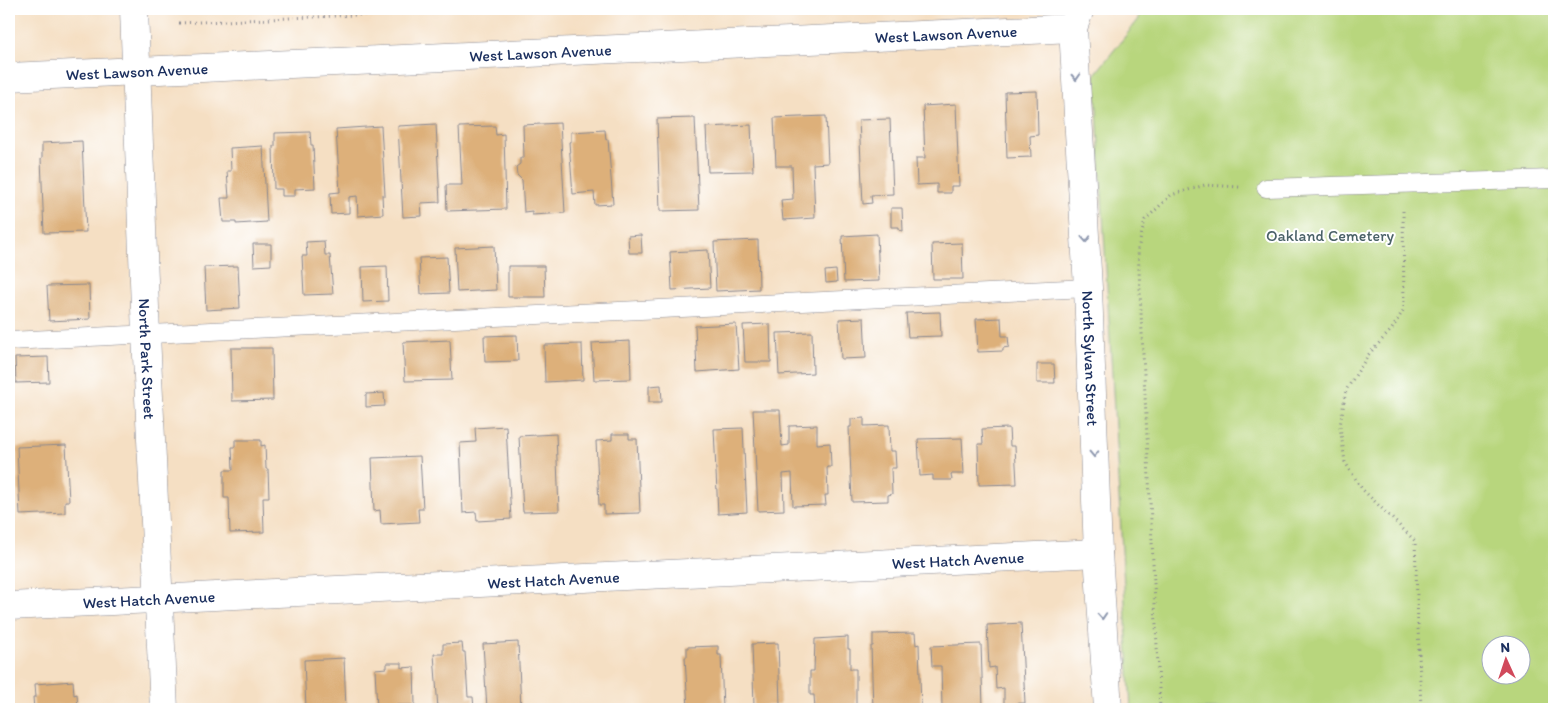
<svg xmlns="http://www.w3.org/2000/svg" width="1563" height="718" font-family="Itim,sans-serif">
	<rect width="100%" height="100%" fill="#fff"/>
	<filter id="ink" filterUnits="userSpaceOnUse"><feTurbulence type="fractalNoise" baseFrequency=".02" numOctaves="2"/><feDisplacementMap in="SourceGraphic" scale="10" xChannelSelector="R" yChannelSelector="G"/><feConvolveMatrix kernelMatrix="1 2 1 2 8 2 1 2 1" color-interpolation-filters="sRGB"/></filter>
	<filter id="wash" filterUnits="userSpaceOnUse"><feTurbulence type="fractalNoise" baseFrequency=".0096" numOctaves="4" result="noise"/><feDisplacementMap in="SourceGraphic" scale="20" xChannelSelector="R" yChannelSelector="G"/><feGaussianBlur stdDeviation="1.12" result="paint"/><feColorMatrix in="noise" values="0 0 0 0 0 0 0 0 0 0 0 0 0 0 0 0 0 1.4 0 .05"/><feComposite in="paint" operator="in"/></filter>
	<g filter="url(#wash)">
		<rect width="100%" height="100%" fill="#f5dfc3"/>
		<path fill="#b8d67d" stroke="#6a826e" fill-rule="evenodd" d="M 1139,9 L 1554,9 L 1554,709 L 1131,709 L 1095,74 L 1139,19 ZM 1490,646 L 1520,646 L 1520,676 L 1490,676 Z"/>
		<g id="blocks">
			<path fill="#ddb07a" d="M 1037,91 L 1038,135 L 1030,136 L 1031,157 L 1007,158 L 1005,92 Z
				M 956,104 L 959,186 L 951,186 L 951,193 L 937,193 L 937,184 L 917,185 L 916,158 L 925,158 L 923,106 Z
				M 826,116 L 828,163 L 813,164 L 815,218 L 783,220 L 781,200 L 793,199 L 792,166 L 776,166 L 774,118 Z
				M 695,118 L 699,210 L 660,211 L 657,119 Z
				M 890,119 L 893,194 L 871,195 L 872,203 L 863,204 L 859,120 Z
				M 560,123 L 565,213 L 532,215 L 532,211 L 524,212 L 522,180 L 517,175 L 516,167 L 520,164 L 520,158 L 524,158 L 523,125 Z
				M 436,124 L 440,202 L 421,203 L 422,216 L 403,217 L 398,126 Z
				M 751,125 L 753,171 L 708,172 L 706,127 Z
				M 381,126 L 385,195 L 382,195 L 383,214 L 358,216 L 357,196 L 349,197 L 349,213 L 331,214 L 330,193 L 340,192 L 336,129 Z
				M 495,126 L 496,135 L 504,134 L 506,209 L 447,211 L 446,185 L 462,185 L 459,127 Z
				M 605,130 L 606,140 L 608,139 L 613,204 L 595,205 L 594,192 L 573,194 L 569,142 L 571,142 L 571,132 Z
				M 310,132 L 311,145 L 313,145 L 315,188 L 295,189 L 295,196 L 282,196 L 282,189 L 274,189 L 273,146 L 275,146 L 275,133 Z
				M 82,141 L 86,232 L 44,233 L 41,158 L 42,158 L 42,143 Z
				M 263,146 L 267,222 L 236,224 L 236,222 L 223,222 L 221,198 L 229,198 L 227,171 L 231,171 L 230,148 Z
				M 9,156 L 10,156 L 13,206 L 9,206 Z
				M 891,208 L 902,208 L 903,231 L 899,230 L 899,227 L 891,227 Z
				M 877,234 L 879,281 L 844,282 L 842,236 Z
				M 641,235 L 642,253 L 629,253 L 628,236 Z
				M 758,240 L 759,289 L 716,291 L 714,242 Z
				M 324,241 L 325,255 L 330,255 L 333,294 L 304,295 L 302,256 L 307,256 L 306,242 Z
				M 962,243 L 963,279 L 933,279 L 932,244 Z
				M 253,244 L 271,244 L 271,265 L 254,266 Z
				M 494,246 L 496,290 L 457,292 L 455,248 Z
				M 708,250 L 710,288 L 672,290 L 670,252 Z
				M 447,257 L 449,293 L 421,294 L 419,258 Z
				M 238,266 L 240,308 L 206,310 L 204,267 Z
				M 387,266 L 388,301 L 363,302 L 362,267 Z
				M 508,266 L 544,266 L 545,297 L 508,297 Z
				M 836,270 L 837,282 L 826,283 L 825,271 Z
				M 89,285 L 90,319 L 49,321 L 47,286 Z
				M 940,312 L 941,336 L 908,337 L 906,313 Z
				M 864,318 L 866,358 L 841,359 L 839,319 Z
				M 1001,318 L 1002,336 L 1008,336 L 1009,347 L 1003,348 L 1003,351 L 978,352 L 976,319 Z
				M 736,324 L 739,369 L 697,372 L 695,326 Z
				M 770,324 L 771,362 L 745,362 L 743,325 Z
				M 812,332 L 813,373 L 779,375 L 777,333 Z
				M 517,335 L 518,361 L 485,362 L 484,336 Z
				M 450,340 L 452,380 L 405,381 L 403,342 Z
				M 630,341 L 631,379 L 594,380 L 592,343 Z
				M 582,344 L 583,380 L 545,382 L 544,345 Z
				M 231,348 L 272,348 L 273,400 L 232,401 Z
				M 48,357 L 49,382 L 16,383 L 15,358 Z
				M 1037,364 L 1054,364 L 1055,383 L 1037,383 Z
				M 661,385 L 662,402 L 649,402 L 649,386 Z
				M 384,393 L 385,406 L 366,407 L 366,394 Z
				M 753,410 L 780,410 L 782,446 L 789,445 L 789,426 L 817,425 L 817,444 L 830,443 L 831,467 L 827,467 L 828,495 L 825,495 L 826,505 L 793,506 L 792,473 L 783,474 L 784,510 L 758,511 Z
				M 864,418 L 864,426 L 889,425 L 890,451 L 895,451 L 896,468 L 891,468 L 892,494 L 888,495 L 888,501 L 852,502 L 849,427 L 851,427 L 851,419 Z
				M 506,426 L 511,519 L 477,521 L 476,512 L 463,513 L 460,443 L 476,442 L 475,428 Z
				M 743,428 L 747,512 L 718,514 L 714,429 Z
				M 1009,428 L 1010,446 L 1015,446 L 1017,484 L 979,485 L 978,444 L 983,444 L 982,429 Z
				M 556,434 L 559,511 L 523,512 L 519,436 Z
				M 612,434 L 629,434 L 629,439 L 637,439 L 640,513 L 604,514 L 604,505 L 599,505 L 596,441 L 612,440 Z
				M 962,438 L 964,474 L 951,474 L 952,480 L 933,480 L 933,475 L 920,476 L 918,439 Z
				M 235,440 L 261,440 L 261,446 L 265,445 L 266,469 L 268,469 L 269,497 L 263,497 L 264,532 L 230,533 L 229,498 L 224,498 L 224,470 L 233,470 L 232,447 L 235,447 Z
				M 66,445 L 69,501 L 65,501 L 65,513 L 20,515 L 17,447 Z
				M 420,456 L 423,509 L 418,509 L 419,522 L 381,524 L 380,510 L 374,511 L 372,458 Z
				M 1021,623 L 1025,703 L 1004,704 L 1004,688 L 996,689 L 995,667 L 989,668 L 987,625 Z
				M 915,633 L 916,645 L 919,644 L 921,709 L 873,709 L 871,646 L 873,646 L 873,634 Z
				M 848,637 L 848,649 L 850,649 L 850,669 L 856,669 L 856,709 L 815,709 L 814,695 L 810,695 L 810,671 L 814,671 L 815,639 Z
				M 518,642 L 521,709 L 487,709 L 483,644 Z
				M 462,643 L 463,652 L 465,652 L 468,697 L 473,697 L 474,709 L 438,709 L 434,654 L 443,654 L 443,644 Z
				M 778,643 L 780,705 L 754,706 L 752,644 Z
				M 981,644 L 983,707 L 942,708 L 941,666 L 932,666 L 931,646 Z
				M 718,646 L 718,655 L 721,655 L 723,709 L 688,709 L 685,657 L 687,657 L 687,647 Z
				M 344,658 L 346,709 L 306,709 L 304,660 Z
				M 387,663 L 402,663 L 402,668 L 414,667 L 415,705 L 391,705 L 391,709 L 377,709 L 375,669 L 387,668 Z
				M 73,681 L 74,695 L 77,694 L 78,709 L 34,709 L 33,697 L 36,697 L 35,684 Z"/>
		</g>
	</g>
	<g filter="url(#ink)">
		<use href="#blocks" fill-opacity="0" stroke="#888790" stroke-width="1"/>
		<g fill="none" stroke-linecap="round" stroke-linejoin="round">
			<g stroke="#888790" stroke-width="19">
				<path id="service" d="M 1266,188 L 1554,179
					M 9,341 L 1088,288"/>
			</g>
			<g stroke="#888790" stroke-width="29">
				<g id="minor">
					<path id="s1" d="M 134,9 L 146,335 L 164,709"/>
					<path id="s2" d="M 1080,9 L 1073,28 L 1088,288 L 1098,553 L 1108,709"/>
					<path id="s3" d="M 9,77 L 1073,28"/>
					<path id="s4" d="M 9,606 L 1098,553"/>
				</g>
			</g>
			<path stroke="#888790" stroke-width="3" stroke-dasharray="1 4" stroke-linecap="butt" d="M 179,23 L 490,9
				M 1403,211 L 1404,309 L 1392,329 L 1369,354 L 1346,390 L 1340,426 L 1345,462 L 1362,489 L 1415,541 L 1421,709
				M 1160,709 L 1138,249 L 1145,220 L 1171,195 L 1205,185 L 1240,187"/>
			<use href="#service" stroke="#fff" stroke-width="18"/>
			<use href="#minor" stroke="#fff" stroke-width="28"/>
		</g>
		<defs><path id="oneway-chevron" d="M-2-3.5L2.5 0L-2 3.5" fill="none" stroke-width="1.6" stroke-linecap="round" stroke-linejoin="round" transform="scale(1.25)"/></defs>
		<g stroke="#8d97ae">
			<use href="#oneway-chevron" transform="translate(1076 77) rotate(87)"/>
			<use href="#oneway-chevron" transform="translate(1086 239) rotate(87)"/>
			<use href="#oneway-chevron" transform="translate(1094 454) rotate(88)"/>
			<use href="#oneway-chevron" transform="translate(1102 616) rotate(86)"/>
		</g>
	</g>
	<g text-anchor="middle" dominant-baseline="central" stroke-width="4" stroke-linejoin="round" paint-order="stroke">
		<g font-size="16" fill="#1b2f5e" stroke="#fff">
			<text stroke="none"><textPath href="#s3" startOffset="938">West Lawson Avenue</textPath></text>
			<text stroke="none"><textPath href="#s3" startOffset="532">West Lawson Avenue</textPath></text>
			<text stroke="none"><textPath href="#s3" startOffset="128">West Lawson Avenue</textPath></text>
			<text stroke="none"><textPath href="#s2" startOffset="351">North Sylvan Street</textPath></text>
			<text stroke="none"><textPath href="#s1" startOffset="350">North Park Street</textPath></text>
			<text stroke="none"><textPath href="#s4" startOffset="950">West Hatch Avenue</textPath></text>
			<text stroke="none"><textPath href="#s4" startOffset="545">West Hatch Avenue</textPath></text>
			<text stroke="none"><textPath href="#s4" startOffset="140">West Hatch Avenue</textPath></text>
		</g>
		<g font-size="16" fill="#4a6167" stroke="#fff">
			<text x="1330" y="235">Oakland Cemetery</text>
		</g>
	</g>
	<rect width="1563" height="718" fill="none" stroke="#fff" stroke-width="30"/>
	<g transform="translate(1506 660) rotate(357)"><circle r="24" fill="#ffffff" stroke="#a4acbf"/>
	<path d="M0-4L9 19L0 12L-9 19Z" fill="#d1495b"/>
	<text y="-8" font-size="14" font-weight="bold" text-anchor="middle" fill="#1b2f5e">N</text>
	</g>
</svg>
